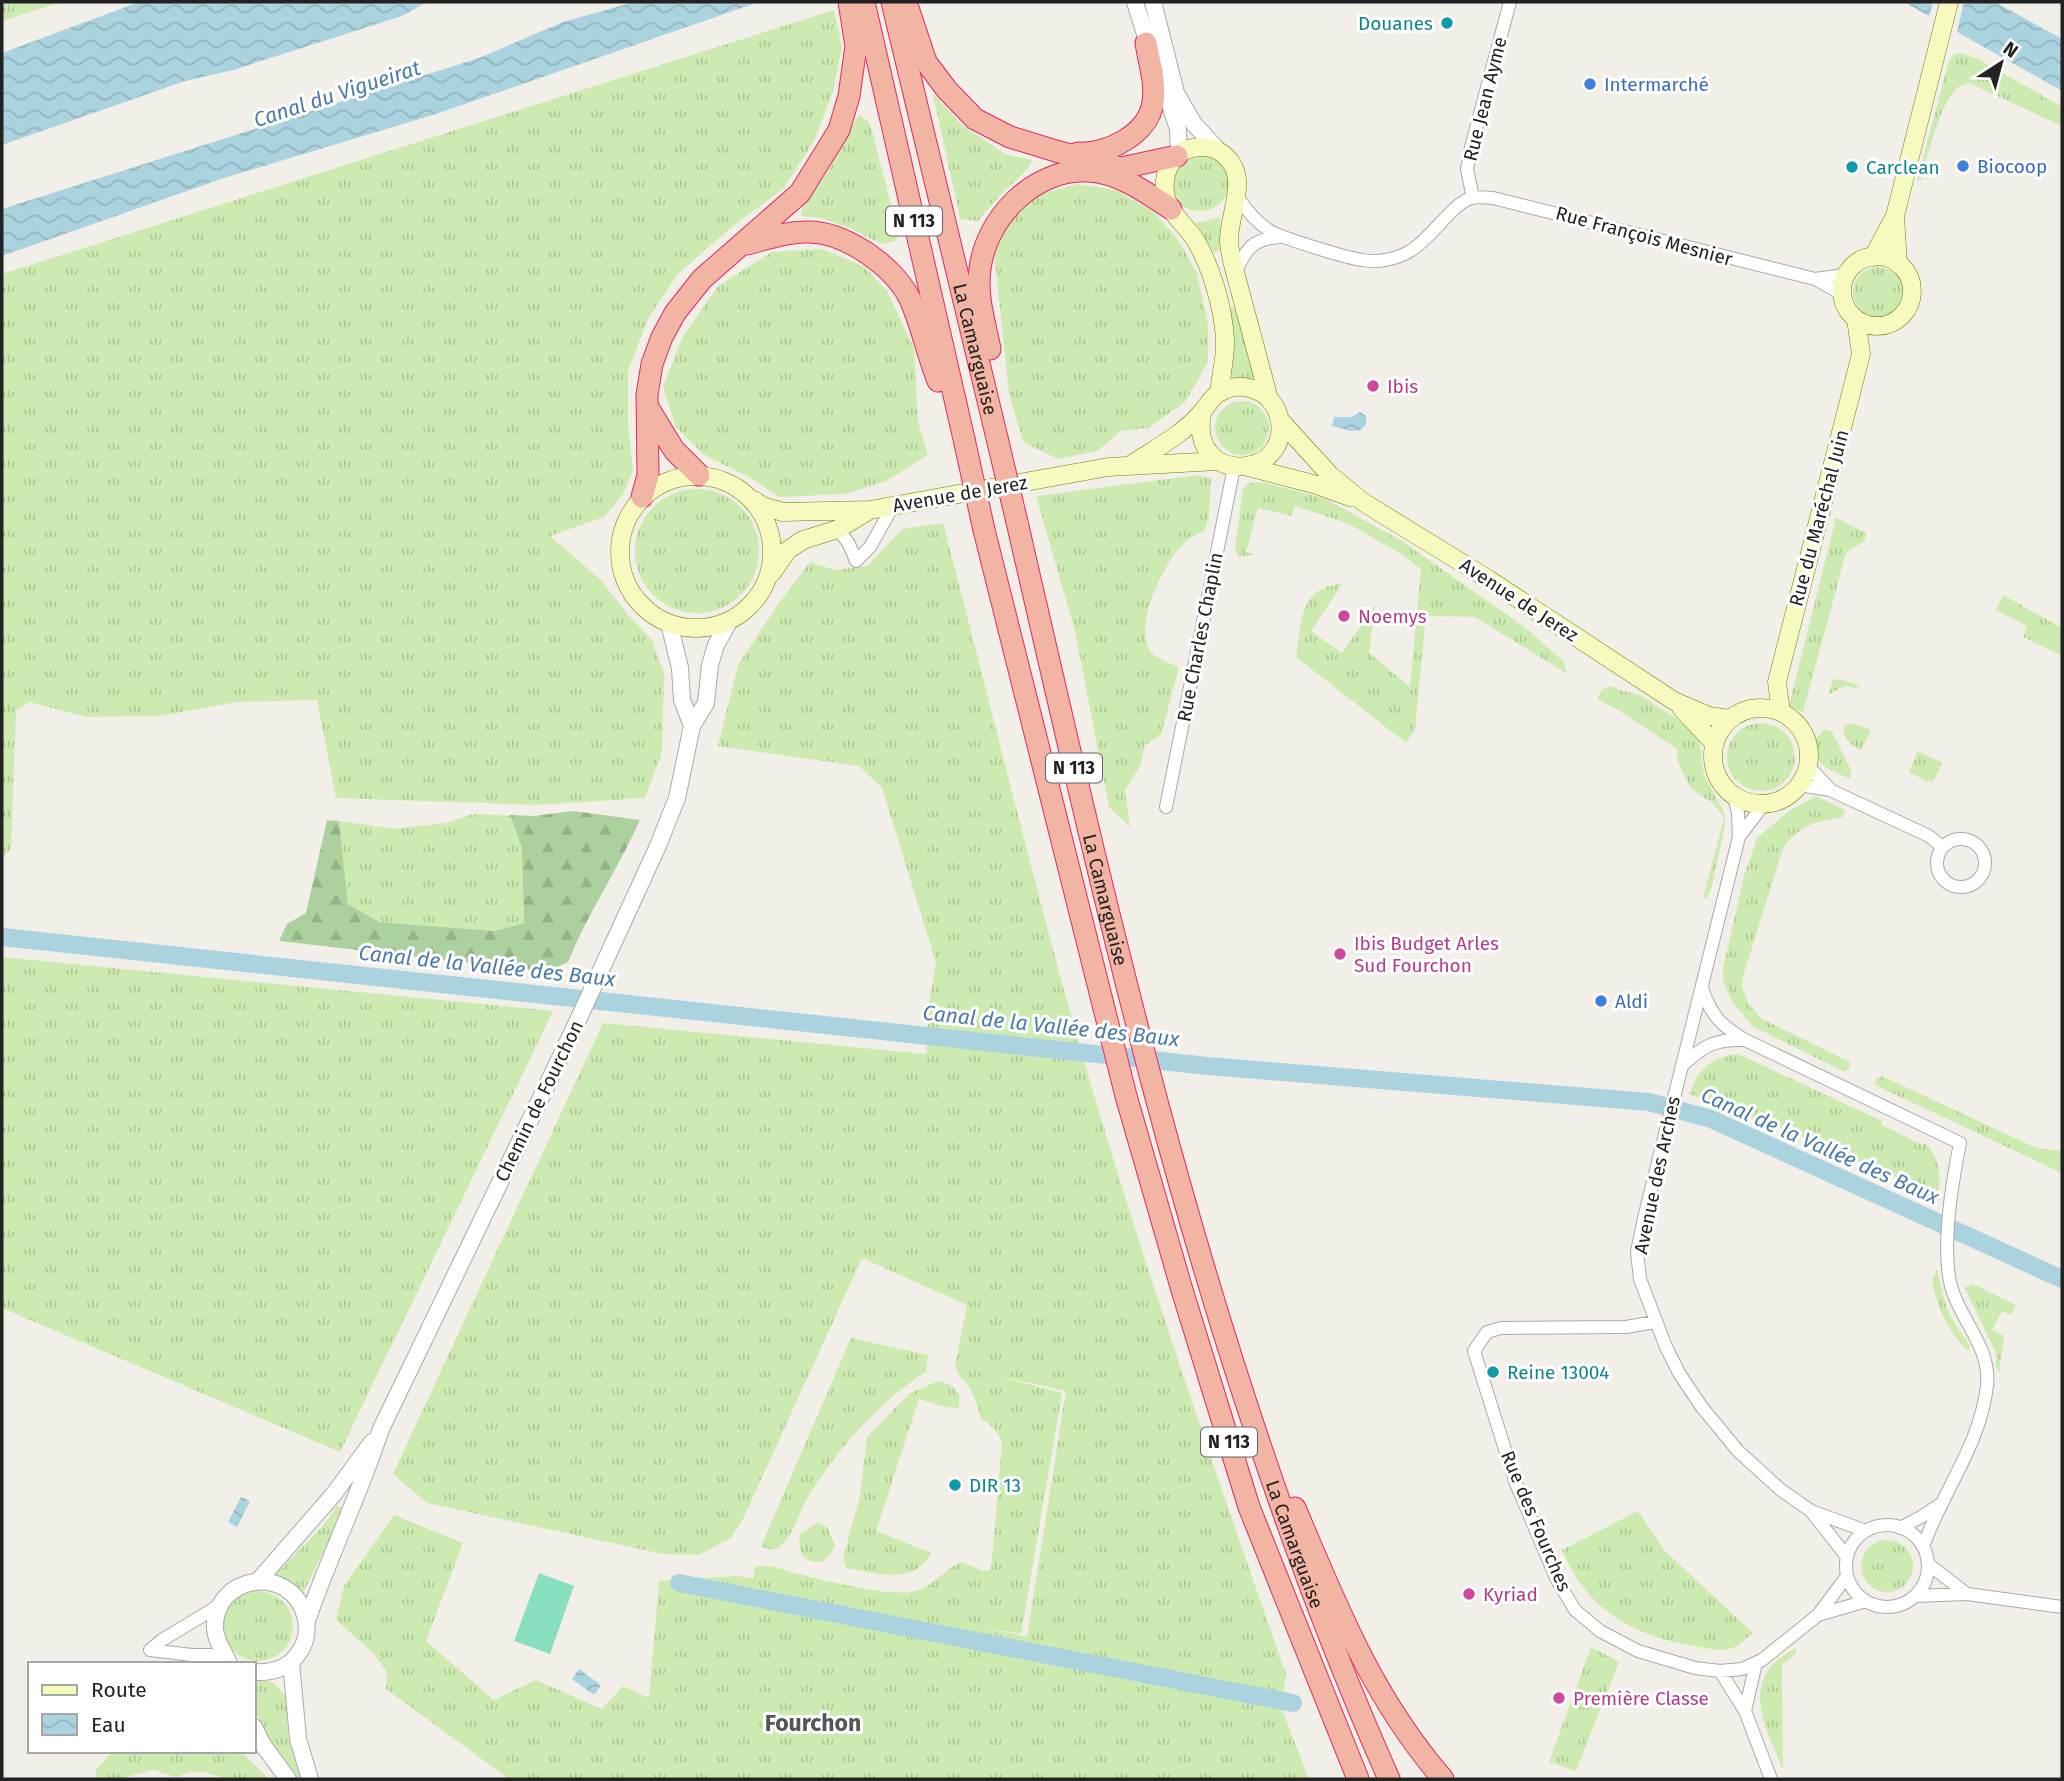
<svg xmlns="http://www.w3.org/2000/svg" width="2064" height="1781" font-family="'Fira Sans',sans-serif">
	<defs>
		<pattern id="grass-tufts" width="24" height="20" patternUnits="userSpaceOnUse" patternTransform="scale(1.75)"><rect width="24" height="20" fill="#cdebb0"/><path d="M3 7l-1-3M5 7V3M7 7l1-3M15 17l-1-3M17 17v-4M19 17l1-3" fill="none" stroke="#b0c997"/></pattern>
		<pattern id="forest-firs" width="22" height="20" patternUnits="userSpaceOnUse" patternTransform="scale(1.75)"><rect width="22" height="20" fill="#add19e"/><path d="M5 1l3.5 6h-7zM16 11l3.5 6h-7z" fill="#95b388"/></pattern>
		<pattern id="water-waves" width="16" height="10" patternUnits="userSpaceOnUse" patternTransform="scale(1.75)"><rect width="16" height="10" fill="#aad3df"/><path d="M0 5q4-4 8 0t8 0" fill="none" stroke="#92b5bf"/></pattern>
	</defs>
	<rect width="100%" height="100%" fill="#f2efe9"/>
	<path fill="url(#grass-tufts)" fill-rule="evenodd" d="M 2,2 L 61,2 L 2,21 Z
		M 834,10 L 842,47 L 833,92 L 814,141 L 784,188 L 727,231 L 678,274 L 648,319 L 628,371 L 628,423 L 633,471 L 623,494 L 604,517 L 550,536 L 601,580 L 627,614 L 652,640 L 664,674 L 662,752 L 645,798 L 536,805 L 336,798 L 317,700 L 236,702 L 160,716 L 86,717 L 30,702 L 16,711 L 11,848 L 2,860 L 2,274 Z
		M 1960,53 L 1978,59 L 2062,107 L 2062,126 L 1969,83 C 1964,85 1958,86 1955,90 C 1937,111 1929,154 1921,180 L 1917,181 L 1947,67 L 1952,56 Z
		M 933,94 L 962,125 L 1005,154 L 1032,160 L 1027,170 L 1001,194 L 978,221 L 960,219 Z
		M 859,115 L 867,120 L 871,127 L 899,236 L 895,241 L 881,244 L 852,229 L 821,218 L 801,216 C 801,204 811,197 817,188 C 834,166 843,139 859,115 Z
		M 1213,155 C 1217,159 1222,162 1225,167 C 1238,185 1223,210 1202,211 C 1182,213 1169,194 1172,175 C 1173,169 1180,162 1184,157 Z
		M 1078,184 L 1116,190 L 1154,212 L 1179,241 L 1197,273 L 1208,325 L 1208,362 L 1185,402 L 1148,428 L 1121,431 L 1097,451 L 1058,459 L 1023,442 L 1009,393 L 994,253 L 1007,222 L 1037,195 Z
		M 1220,217 L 1221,249 L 1214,253 L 1196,223 Z
		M 823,249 L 865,267 L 887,291 L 914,348 L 918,422 L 928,455 L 886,481 L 845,494 L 779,497 L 751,478 L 704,455 L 675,426 L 663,386 L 683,336 L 718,286 L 772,252 Z
		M1853 292a25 25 0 1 1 50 0a25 25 0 1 1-50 0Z
		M 1231,307 L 1235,307 L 1255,373 L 1251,379 L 1228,377 Z
		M1215 428a27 27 0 1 1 54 0a27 27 0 1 1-54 0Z
		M 1198,475 L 1211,478 L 1209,516 L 1205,530 C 1198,534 1187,539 1182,545 C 1163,565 1129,632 1154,655 C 1160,660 1171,664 1179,667 L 1161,735 L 1145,745 L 1140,766 L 1125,790 L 1130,827 L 1109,807 L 1075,631 L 1036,496 Z
		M 1261,482 L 1324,498 L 1402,541 L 1527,629 L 1564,662 L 1566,673 L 1475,617 L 1426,616 L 1415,729 L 1406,743 L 1296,657 C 1303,621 1297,588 1342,584 L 1311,631 L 1342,653 L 1375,605 L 1369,653 L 1410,687 L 1421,569 L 1401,554 L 1347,523 L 1295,506 L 1292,516 L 1258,508 L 1246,552 L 1254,555 L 1239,557 L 1235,550 L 1243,489 L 1249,483 Z
		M635 551a62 62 0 1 1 124 0a62 62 0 1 1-124 0Z
		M 1836,518 L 1866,533 L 1865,541 L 1846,553 L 1803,712 L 1789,706 Z
		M 943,523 C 984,679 1022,835 1064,990 C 1128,1222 1207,1448 1286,1674 L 1281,1707 L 1309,1779 L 509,1779 L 386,1689 L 387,1672 L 373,1653 L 336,1620 L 344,1586 L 394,1515 L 463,1543 L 426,1641 L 494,1700 L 536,1680 L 602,1709 L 623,1686 L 649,1698 L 659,1581 L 738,1576 L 753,1579 L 755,1567 C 771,1564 776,1568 791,1572 C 819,1579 889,1598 915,1591 C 933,1587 944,1569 961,1562 L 983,1571 L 991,1570 L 1002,1443 C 998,1431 992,1425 981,1419 L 977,1404 L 968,1385 L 960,1377 L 955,1367 L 967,1305 L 862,1258 L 744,1517 L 731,1538 L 698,1555 L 663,1554 L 427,1503 L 393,1474 L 603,1023 L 926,1054 L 929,1003 L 936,962 L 882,788 L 859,766 L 718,746 L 738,665 L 779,603 L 810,562 L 835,570 L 867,566 L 903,529 ZM 989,1374 L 1066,1391 L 1027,1637 L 980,1627 L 1021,1634 L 1062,1393 Z
		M 2003,595 L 2062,628 L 2062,656 L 2023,637 L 2027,626 L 1996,610 Z
		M 1839,679 L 1861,686 L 1855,688 L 1844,686 L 1828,695 L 1833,680 Z
		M 1611,686 L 1619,690 L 1640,695 L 1691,728 L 1699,737 L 1704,775 L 1724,812 L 1725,825 L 1711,890 L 1706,899 L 1703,898 L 1724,818 L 1714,804 L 1691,789 L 1677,760 L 1677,749 L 1618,710 L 1597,699 L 1602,689 Z
		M1727 757a34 34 0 1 1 68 0a34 34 0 1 1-68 0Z
		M 1848,724 L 1854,724 L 1871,730 L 1861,751 C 1852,745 1842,739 1844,727 Z
		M 1824,729 L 1832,732 L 1852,772 L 1850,779 L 1827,768 L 1813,756 L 1816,739 Z
		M 1918,751 L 1943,763 L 1933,781 L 1926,781 L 1909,772 Z
		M 1816,796 L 1845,810 L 1842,818 C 1816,820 1796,827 1782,851 L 1743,977 L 1742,986 L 1748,1003 L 1760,1018 L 1850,1062 L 1849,1068 L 1845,1072 L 1752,1026 L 1732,1001 L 1723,980 L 1723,968 L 1744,876 L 1757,838 L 1789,811 Z
		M 473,814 L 514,816 L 522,848 L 524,923 L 494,931 L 378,922 L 348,904 L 339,821 L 395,829 L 446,823 Z
		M 2,957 L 553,1011 L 340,1452 L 2,1308 Z
		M 1738,1054 L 1882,1121 L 1882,1125 L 1922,1145 L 1925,1143 C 1940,1159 1940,1171 1939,1192 L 1922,1189 L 1818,1143 L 1689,1094 C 1700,1068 1709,1058 1738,1054 Z
		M 1882,1076 L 2032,1146 L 2042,1149 L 2062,1151 L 2062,1173 L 1875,1085 L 1876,1080 Z
		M 1937,1270 C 1941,1287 1944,1304 1952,1319 C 1958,1329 1965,1336 1970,1347 L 1968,1351 C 1948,1333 1937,1306 1932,1281 Z
		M 1973,1284 L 2016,1305 L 2011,1315 L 2002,1311 L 1992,1330 L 2004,1336 L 1999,1373 L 1996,1366 L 1996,1353 L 1965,1288 Z
		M 851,1338 L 928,1355 L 926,1372 C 883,1398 839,1448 812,1490 C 801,1507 795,1533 780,1546 C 774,1552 768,1549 761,1546 Z
		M 938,1381 L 951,1385 L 960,1396 L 959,1408 L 945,1407 L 919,1399 L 876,1531 L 931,1553 C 915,1586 874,1573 846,1568 L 843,1558 L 860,1496 L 867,1437 L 909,1394 Z
		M 337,1506 L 344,1508 L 301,1598 L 284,1579 L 274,1576 L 322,1527 Z
		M 1638,1511 L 1665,1551 L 1753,1633 C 1747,1637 1739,1646 1732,1648 C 1720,1652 1705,1648 1694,1646 C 1633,1636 1586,1609 1562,1550 Z
		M 817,1523 L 827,1527 L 835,1545 C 828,1563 817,1567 802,1556 L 799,1545 L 800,1534 Z
		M1861 1566a26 26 0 1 1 52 0a26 26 0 1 1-52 0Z
		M223 1626a35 35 0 1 1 70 0a35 35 0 1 1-70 0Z
		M 1591,1647 L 1619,1662 L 1576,1771 L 1549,1762 Z
		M 1796,1648 L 1796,1654 L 1782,1664 L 1783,1769 C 1764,1724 1737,1678 1796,1648 Z
		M 254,1680 L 273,1682 L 286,1697 L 288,1737 L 303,1779 L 296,1779 L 272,1743 L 254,1709 Z
		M 113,1751 L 240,1751 L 269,1779 L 227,1779 L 203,1772 L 191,1772 L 176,1777 L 153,1770 L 118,1779 L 97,1779 L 95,1771 Z"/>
	<path fill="url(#forest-firs)" d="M 573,811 L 640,820 C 618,869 588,913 568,962 L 548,972 L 279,941 L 287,924 L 306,913 L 327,820 L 339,821 L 348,904 L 379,922 L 494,931 L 524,923 L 522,848 L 510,815 L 533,816 Z"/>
	<path fill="#88e0be" d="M 539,1573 L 574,1586 L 550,1654 L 514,1641 Z"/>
	<path fill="url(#water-waves)" d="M 139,2 L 427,2 L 402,16 L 233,70 L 185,81 L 2,145 L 2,53 Z
		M 634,2 L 759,2 L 436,114 L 224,178 L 2,256 L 2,209 L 479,58 L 563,22 Z
		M 1904,2 L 1995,2 L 2062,39 L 2062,91 Z
		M 1360,412 L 1366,416 L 1366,424 L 1361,430 L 1350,431 L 1332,426 L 1334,417 L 1352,417 Z
		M 241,1497 L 250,1501 L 237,1527 L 228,1522 Z
		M 579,1669 L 601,1685 L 594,1695 L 572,1679 Z"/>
	<path fill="#f2efe9" d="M 1933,2 L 1964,2 L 1956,36 L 1928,20 Z"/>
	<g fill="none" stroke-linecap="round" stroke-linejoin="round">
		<path stroke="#aad3df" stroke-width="18" d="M 2,937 L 1208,1066 L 1649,1102 L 1711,1119 L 2062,1279
			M 679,1583 L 1293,1703"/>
		<g stroke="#a9a9a9" stroke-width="14">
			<path id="minor" d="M 1237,196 C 1246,210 1256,222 1270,231 C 1285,239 1346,258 1363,260 C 1378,263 1397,259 1410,251 C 1431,239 1452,204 1471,198 C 1477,196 1486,198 1493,198 L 1815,279 L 1842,294
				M 1473,198 L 1467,169 L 1471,147 L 1510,2
				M 1235,274 C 1246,248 1253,238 1282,237
				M 1815,279 L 1845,275
				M 838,529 L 849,544 L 856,561 L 870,547 L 893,506
				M 1808,766 L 1830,789
				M 1799,785 L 1830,790 L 1929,836 L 1942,847
				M 1734,796 L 1738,813 L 1739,837 L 1644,1218 L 1637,1252 L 1640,1279 L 1666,1347 L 1679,1373 L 1701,1406 L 1738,1451 L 1781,1490 L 1811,1511 L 1866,1531
				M 1166,807 L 1234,467
				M 1739,837 L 1764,804
				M1937 863a24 24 0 1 1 48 0a24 24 0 1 1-48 0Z
				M 1702,988 C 1711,1015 1720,1025 1745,1040 L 1960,1143 C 1952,1183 1941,1247 1951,1286 C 1960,1320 1991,1347 1987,1385 C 1981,1444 1942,1492 1923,1547
				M 1683,1065 C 1704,1045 1716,1039 1744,1040
				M 1655,1322 L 1626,1327 L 1501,1328 L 1487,1332 L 1474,1351 L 1515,1481 L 1557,1580 L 1575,1610 L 1600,1631 L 1638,1651 L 1695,1668 L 1720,1671 L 1742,1669 L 1762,1660 L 1818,1615 L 1847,1576
				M 1811,1511 L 1847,1557
				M1846 1566a41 41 0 1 1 82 0a41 41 0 1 1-82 0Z
				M 1900,1528 L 1921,1517 L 1939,1505
				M 1928,1564 L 1967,1594
				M 1916,1596 L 1967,1594 L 2062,1607
				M 1818,1615 L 1866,1601
				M 150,1650 L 162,1640 L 220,1605
				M 150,1650 L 192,1655 L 224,1655
				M 1720,1671 L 1745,1711 L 1771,1779
				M 1745,1711 L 1756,1663"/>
		</g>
		<g stroke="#a9a9a9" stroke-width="18">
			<path id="tertiary" d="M 1135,2 L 1151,53
				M 1153,2 L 1176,93 L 1194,124 L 1216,148
				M 1162,80 L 1178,129 L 1179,154
				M 669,623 L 680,668 L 682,700 L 692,726
				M 258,1581 L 333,1495 L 372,1442
				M 307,1621 C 329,1556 360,1494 381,1429 L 573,1031 L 657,848 L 677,798 L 692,726 L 706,703 L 710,665 L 716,645 L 730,620
				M 291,1662 L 298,1739 L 310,1779
				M 229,1664 C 225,1652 216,1643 215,1629 C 213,1575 289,1563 305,1615 C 308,1627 307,1641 300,1651 C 290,1668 272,1673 254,1672
				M 254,1727 L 263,1745 L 288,1779"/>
		</g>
		<g stroke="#707d05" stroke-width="19">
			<path id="secondary" d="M 1895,216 L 1898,264
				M1842 291a35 35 0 1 1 70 0a35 35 0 1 1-70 0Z
				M 1873,257 L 1895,216 L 1949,2
				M 1219,392 C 1221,375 1226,356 1225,339 C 1223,307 1212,269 1196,241 C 1187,226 1166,211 1165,192 C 1163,173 1172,151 1193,148 C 1205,146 1214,147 1223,154 C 1251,176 1229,212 1229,240 C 1229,247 1231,254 1232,261 L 1269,399
				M 1279,419 L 1330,475 L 1363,502 L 1488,579 L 1674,701 L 1709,716 L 1730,719
				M 1132,464 C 1155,449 1183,434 1201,413 C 1208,406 1210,398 1219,393 C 1229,386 1243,385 1255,390 C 1267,394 1276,405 1279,417 C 1294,479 1188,488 1202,413
				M 1248,467 L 1317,485 L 1350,497
				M620 552a76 76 0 1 1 152 0a76 76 0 1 1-152 0Z
				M 754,500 L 762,506 L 783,512 L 870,510 L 1108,467 L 1218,461
				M 771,574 L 788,550 L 803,540 L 838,529 L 868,511
				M1713 756a48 48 0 1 1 96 0a48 48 0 1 1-96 0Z
				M 1681,708 L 1714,743
				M 1781,712 L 1777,682 L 1861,354 L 1856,319"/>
		</g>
		<g stroke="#dc2a67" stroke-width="23">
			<g id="trunk">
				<path d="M 864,2 L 964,439"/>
				<path id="s1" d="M 892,2 L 997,438"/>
				<path d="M 906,2 L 926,62 L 947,90 L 975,119 L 1010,137 L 1059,152 L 1121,168 L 1177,156"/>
				<path d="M 1078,153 C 1107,155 1149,134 1153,102 C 1156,83 1149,62 1146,43"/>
				<path d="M 747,244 C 766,239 786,232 805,232 C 843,230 894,266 910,299 C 922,326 927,354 938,381"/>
				<path d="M 990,349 C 985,323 976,296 980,269 C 986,218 1034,168 1089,171 C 1120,173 1147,193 1171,209"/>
				<path d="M 649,409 L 674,450 L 699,475"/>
				<path d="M 642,497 L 648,475 L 647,395 L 652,364 L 662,337 L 675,313 L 702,279 L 800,193 L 839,130 L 849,96 L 856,46 L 849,2"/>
				<path id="s2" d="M 1017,522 C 1115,948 1211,1378 1389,1779"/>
				<path d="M 984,530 L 1126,1096 L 1182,1290 L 1249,1507 L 1358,1779"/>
				<path d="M 1295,1508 C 1337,1607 1372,1697 1443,1779"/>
			</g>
		</g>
		<use href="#minor" stroke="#fff" stroke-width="12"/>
		<use href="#tertiary" stroke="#fff" stroke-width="16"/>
		<use href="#secondary" stroke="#f7fabf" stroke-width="18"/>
		<use href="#trunk" stroke="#f2b4a3" stroke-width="21"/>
		<g stroke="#dc2a67" stroke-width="23" stroke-linecap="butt">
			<path id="trunk-bridge" d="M 997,438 L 1017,522
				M 964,439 L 984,530"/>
		</g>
		<use href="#trunk-bridge" stroke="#f2b4a3" stroke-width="21"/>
	</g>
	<g fill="#0f9aa8" stroke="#fff" stroke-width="2.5">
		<circle cx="1447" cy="23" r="7"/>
		<circle cx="1852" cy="167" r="7"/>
		<circle cx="1493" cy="1372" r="7"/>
		<circle cx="955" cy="1485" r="7"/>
	</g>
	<g fill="#3f7fe0" stroke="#fff" stroke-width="2.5">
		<circle cx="1590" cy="84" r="7"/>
		<circle cx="1963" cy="166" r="7"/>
		<circle cx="1601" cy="1001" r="7"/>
	</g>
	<g fill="#d1479c" stroke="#fff" stroke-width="2.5">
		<circle cx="1373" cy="386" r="7"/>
		<circle cx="1344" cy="616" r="7"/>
		<circle cx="1340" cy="954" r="7"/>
		<circle cx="1469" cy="1594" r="7"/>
		<circle cx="1559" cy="1698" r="7"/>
	</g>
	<g text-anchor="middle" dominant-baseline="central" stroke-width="6" stroke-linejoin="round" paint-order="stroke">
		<g fill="#fff" stroke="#646464" stroke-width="2">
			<rect x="886" y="206.5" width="56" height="29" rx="5"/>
			<rect x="1046" y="753.5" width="56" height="29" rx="5"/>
			<rect x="1201" y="1427.5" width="56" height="29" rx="5"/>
		</g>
		<g font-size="18" font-weight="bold" fill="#222">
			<text x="914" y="221">N 113</text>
			<text x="1074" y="768">N 113</text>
			<text x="1229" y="1442">N 113</text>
		</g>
		<g font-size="19" fill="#0d838f" stroke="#fff" text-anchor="start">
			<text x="1433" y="23" text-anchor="end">Douanes</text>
			<text x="1866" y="167">Carclean</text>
			<text x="1507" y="1372">Reine 13004</text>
			<text x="969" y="1485">DIR 13</text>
		</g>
		<g font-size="19" fill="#366cbe" stroke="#fff" text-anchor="start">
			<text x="1604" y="84">Intermarché</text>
			<text x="1977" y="166">Biocoop</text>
			<text x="1615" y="1001">Aldi</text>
		</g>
		<g font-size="19" fill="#222" stroke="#fff">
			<text transform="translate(1485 99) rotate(-76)">Rue Jean Ayme</text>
			<text transform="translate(1644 236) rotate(15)">Rue François Mesnier</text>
			<text stroke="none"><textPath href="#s1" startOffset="357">La Camarguaise</textPath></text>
			<text transform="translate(960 494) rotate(-10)">Avenue de Jerez</text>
			<text transform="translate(1819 518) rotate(-75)">Rue du Maréchal Juin</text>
			<text transform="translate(1519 600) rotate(33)">Avenue de Jerez</text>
			<text transform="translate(1200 637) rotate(-79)">Rue Charles Chaplin</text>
			<text stroke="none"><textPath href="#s2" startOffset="388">La Camarguaise</textPath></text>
			<text transform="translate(539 1101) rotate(-64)">Chemin de Fourchon</text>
			<text transform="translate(1657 1175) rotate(-78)">Avenue des Arches</text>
			<text transform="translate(1536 1521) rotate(67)">Rue des Fourches</text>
			<text stroke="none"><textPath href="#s2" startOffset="1060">La Camarguaise</textPath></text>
		</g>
		<g font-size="19" fill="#b23c85" stroke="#fff" text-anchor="start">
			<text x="1387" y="386">Ibis</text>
			<text x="1358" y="616">Noemys</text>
			<text x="1354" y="943">Ibis Budget Arles<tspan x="1354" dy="22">Sud Fourchon</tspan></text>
			<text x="1483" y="1594">Kyriad</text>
			<text x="1573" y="1698">Première Classe</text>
		</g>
		<g font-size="21" font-style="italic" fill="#4a7aab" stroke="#fff">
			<text transform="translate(337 94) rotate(-18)">Canal du Vigueirat</text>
			<text transform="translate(487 966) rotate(6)">Canal de la Vallée des Baux</text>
			<text transform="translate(1051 1026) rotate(6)">Canal de la Vallée des Baux</text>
			<text transform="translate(1820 1146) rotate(24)">Canal de la Vallée des Baux</text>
		</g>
		<g font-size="23" font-weight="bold" fill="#555" stroke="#fff">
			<text x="813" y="1723">Fourchon</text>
		</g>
	</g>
	<rect width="2064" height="1781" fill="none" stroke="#222222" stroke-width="7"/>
	<rect x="28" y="1662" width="228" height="91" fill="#ffffff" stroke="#a7a7a7" stroke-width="2"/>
	<rect x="42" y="1685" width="35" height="10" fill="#f7fabf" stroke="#a7a7a7" stroke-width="2"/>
	<text x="91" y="1697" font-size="21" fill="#222222">Route</text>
	<rect x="42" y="1714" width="35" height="21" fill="url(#water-waves)" stroke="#a7a7a7" stroke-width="2"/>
	<text x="91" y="1732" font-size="21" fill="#222222">Eau</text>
	<g transform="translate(2001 63) rotate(36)" stroke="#ffffff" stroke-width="5" paint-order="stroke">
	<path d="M0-5L12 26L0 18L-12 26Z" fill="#222222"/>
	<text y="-10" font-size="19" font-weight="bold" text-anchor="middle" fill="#222222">N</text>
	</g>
</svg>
